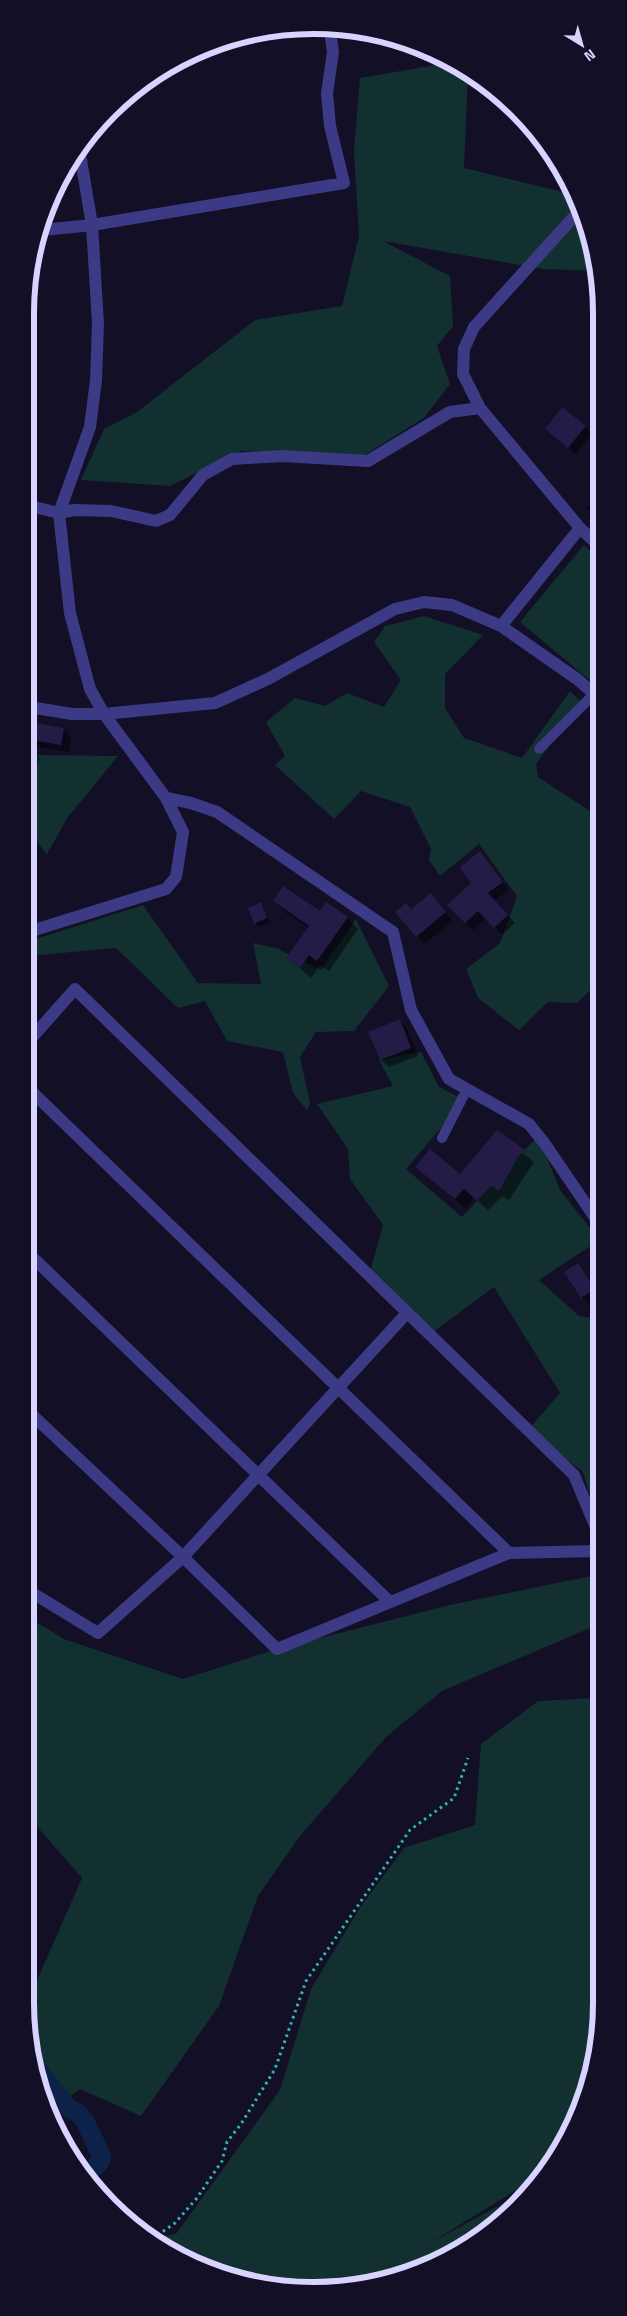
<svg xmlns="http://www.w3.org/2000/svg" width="627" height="2316" font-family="'Titillium Web',sans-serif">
	<rect width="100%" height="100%" fill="#130f26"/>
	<path fill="#12302f" d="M 453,62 L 468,72 L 464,168 L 575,195 L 598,271 L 543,269 L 383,241 L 450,276 L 453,326 L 437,346 L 450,384 L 424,418 L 363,456 L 241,451 L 170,486 L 81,480 L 104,429 L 137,412 L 255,320 L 342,306 L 359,236 L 354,151 L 360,78 Z
		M 584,545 L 599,560 L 599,688 L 520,622 Z
		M 424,616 L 483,635 L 445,674 L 445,708 L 464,738 L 522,758 L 570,691 L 583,704 L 561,730 L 536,764 L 538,777 L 599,817 L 598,983 L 577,1003 L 548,1002 L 519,1030 L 478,998 L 466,969 L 500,943 L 517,896 L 479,844 L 440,876 L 429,860 L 431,849 L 410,807 L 361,791 L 334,819 L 275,765 L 285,756 L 266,722 L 295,698 L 325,706 L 347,693 L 384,707 L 401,680 L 374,642 L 385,626 Z
		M 38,755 L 118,756 L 68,817 L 47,854 L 29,832 L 29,766 Z
		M 143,905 L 198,983 L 261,984 L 253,943 L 276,948 L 321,970 L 356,919 L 389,986 L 354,1031 L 316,1032 L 300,1057 L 310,1103 L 307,1110 L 293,1093 L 283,1052 L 227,1041 L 205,1001 L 178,1008 L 116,948 L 28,956 L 28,943 L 32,940 Z
		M 421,1052 L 439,1087 L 465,1100 L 406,1169 L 462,1217 L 538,1136 L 560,1190 L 598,1238 L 598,1241 L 539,1280 L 579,1316 L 598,1319 L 597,1520 L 583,1472 L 528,1430 L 560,1393 L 494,1287 L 429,1335 L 369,1275 L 383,1225 L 350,1179 L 348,1149 L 317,1104 L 393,1086 L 379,1060 Z
		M 596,1575 L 597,1625 L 442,1691 L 387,1736 L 300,1836 L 258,1896 L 219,2006 L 141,2116 L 80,2089 L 59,2104 L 41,2081 L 26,2005 L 82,1878 L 26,1814 L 26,1616 L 64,1639 L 183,1679 L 277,1649 L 450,1605 Z
		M 597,1698 L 597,2059 L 563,2147 L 536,2178 L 432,2242 L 524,2192 L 489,2232 L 388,2281 L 294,2290 L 186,2261 L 154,2237 L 176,2234 L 280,2090 L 311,1989 L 359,1909 L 404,1848 L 475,1825 L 481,1744 L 538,1701 Z"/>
	<path fill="#0007" d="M 585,427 L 592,434 L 576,454 L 546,429 Z
		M 599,495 L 599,520 L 586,508 Z
		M 63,729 L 71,737 L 69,752 L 41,748 L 33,740 Z
		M 29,748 L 40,759 L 29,772 Z
		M 480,853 L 509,890 L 494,901 L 515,923 L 502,935 L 486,918 L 473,930 L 449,905 L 473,883 Z
		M 274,901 L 347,918 L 358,929 L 329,971 L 320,965 L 311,978 L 288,958 L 309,928 L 285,912 Z
		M 438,903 L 453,921 L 424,944 L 397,912 Z
		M 260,904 L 270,922 L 259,927 L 255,923 Z
		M 399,1020 L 407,1028 L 418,1056 L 389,1067 L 381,1060 L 370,1032 Z
		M 497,1131 L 534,1162 L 509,1200 L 502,1196 L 488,1210 L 474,1198 L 466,1209 L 417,1166 L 460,1175 Z
		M 577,1265 L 598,1292 L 598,1300 L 590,1305 L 582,1297 Z"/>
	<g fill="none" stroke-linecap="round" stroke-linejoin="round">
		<path stroke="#0c2248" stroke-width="19" d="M 39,2071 L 68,2108 L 78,2113 L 85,2121 L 102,2157 L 99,2163 L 86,2175"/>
	</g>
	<path fill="#241b47" d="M 562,407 L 586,426 L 568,448 L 545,429 Z
		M 35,723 L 64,728 L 61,745 L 32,740 Z
		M 480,851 L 503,882 L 488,893 L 508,915 L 494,928 L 478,911 L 465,923 L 447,905 L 471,883 L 460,867 Z
		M 283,886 L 320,911 L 326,902 L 348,917 L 317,961 L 309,955 L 300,968 L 286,958 L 309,926 L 273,901 Z
		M 431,893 L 446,912 L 416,937 L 395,912 L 406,903 L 411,909 Z
		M 261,902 L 267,918 L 254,924 L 248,908 Z
		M 400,1019 L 411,1048 L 380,1060 L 368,1032 Z
		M 497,1130 L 525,1150 L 518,1157 L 499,1191 L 491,1186 L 477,1201 L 464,1189 L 455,1199 L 415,1167 L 430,1149 L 460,1174 Z
		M 578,1263 L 595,1289 L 581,1298 L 564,1272 Z"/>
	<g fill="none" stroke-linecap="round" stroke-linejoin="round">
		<path stroke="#2fb8b0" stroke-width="3" stroke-dasharray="2.5 4" stroke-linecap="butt" d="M 151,2235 L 158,2235 L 175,2223 L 197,2198 L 222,2161 L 227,2142 L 241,2124 L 275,2069 L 306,1981 L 410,1830 L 454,1798 L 468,1758"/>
		<path stroke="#3d3a85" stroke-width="10" d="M 539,749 L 594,694
			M 442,1138 L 467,1089"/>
		<path stroke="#3d3a85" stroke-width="12" d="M 79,148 L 92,225 L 98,324 L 96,380 L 90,427 L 59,513 L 70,613 L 90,689 L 104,714 L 166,798 L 191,803 L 217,812 L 393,932 L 411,1010 L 449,1079 L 529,1124 L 545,1144 L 598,1222
			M 580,210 L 474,327 L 464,349 L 463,374 L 480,408 L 580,528 L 599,546
			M 42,230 L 92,225 L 344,183 L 330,126 L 327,93 L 333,52 L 330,31
			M 30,506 L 59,513 L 74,510 L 111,511 L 156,521 L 170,515 L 203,475 L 232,459 L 282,456 L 368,461 L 450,412 L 480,408
			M 501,626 L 580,528
			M 29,707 L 72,714 L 104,714 L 215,703 L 268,679 L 395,609 L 424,602 L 452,605 L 501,626 L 577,679 L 599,698
			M 28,932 L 166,889 L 176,877 L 183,832 L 166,798
			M 28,1042 L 75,989 L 574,1475 L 597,1530
			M 28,1088 L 509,1553
			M 27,1252 L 389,1601
			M 27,1410 L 183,1557 L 277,1649 L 509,1553 L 597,1551
			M 26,1589 L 98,1633 L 183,1557 L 407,1313
			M 45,2102 L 53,2113 L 49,2116"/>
	</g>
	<path d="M0 0H627V2316H0ZM313 34H314A279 279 0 0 1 593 313V2003A279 279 0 0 1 314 2282H313A279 279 0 0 1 34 2003V313A279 279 0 0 1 313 34Z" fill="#130f26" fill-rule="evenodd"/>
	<path fill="none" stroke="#d9d4ff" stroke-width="6" d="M313 34H314A279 279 0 0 1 593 313V2003A279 279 0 0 1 314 2282H313A279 279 0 0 1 34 2003V313A279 279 0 0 1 313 34Z"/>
	<g transform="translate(582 45) rotate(143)" stroke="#130f26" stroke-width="4" paint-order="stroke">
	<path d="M0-4L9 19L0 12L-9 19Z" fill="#d9d4ff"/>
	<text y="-8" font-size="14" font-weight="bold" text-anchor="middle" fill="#d9d4ff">N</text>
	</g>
</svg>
